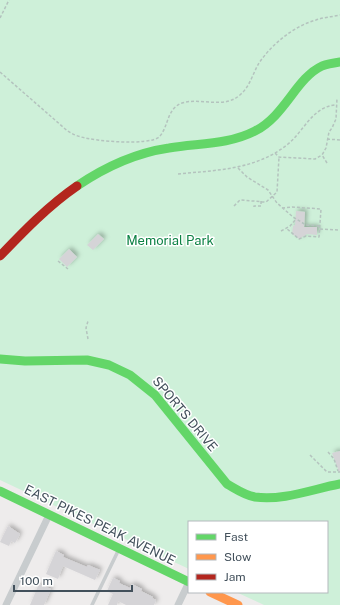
<svg xmlns="http://www.w3.org/2000/svg" width="340" height="605" font-family="'Public Sans',sans-serif">
	<defs>
		<filter id="shadow"><feDropShadow dx="2.5" dy="-2.5" stdDeviation="2" flood-color="#0004"/></filter>
	</defs>
	<rect width="100%" height="100%" fill="#eeecec"/>
	<path fill="#cef0d9" d="M 0,0 L 340,0 L 340,605 L 264,605 L 236,592 L 327,592 L 327,522 L 189,522 L 189,569 L 0,480 Z"/>
	<path fill="#d5d4d7" filter="url(#shadow)" d="M 296,211 L 305,212 L 304,227 L 317,227 L 317,235 L 307,234 L 299,239 L 292,234 L 293,226 L 295,225 Z
		M 98,234 L 104,239 L 93,250 L 87,245 Z
		M 69,249 L 77,257 L 67,267 L 59,259 Z
		M 340,451 L 340,472 L 339,472 L 332,453 Z
		M 8,526 L 20,534 L 15,543 L 11,541 L 9,546 L 0,542 Z
		M 56,551 L 64,555 L 63,557 L 87,567 L 88,565 L 100,570 L 95,580 L 63,566 L 58,579 L 46,574 Z
		M 113,578 L 120,581 L 119,583 L 130,588 L 132,584 L 142,589 L 141,591 L 153,597 L 152,598 L 156,600 L 154,605 L 126,605 L 118,601 L 117,605 L 108,605 L 113,594 L 107,591 Z
		M 39,584 L 51,589 L 44,605 L 30,605 Z"/>
	<g fill="none" stroke-linecap="round" stroke-linejoin="round">
		<path stroke="#b4c3be" stroke-width="1.5" stroke-dasharray="3 2" stroke-linecap="butt" d="M 0,18 L 9,0
			M 0,72 L 63,127 C 68,132 74,135 81,137 C 95,141 148,146 159,137 C 169,127 166,109 182,103 C 201,97 225,110 241,94 C 250,86 253,73 259,63 C 272,44 294,26 316,20 C 324,17 332,17 340,15
			M 327,139 L 340,140
			M 275,153 L 279,157 L 315,159 L 322,155
			M 327,163 L 322,155 L 326,148 L 329,132 L 332,128 L 336,119 L 337,98
			M 238,168 L 247,177 L 268,190 L 277,203 L 293,217 L 306,225 L 320,226
			M 178,174 C 217,170 256,170 288,144 C 304,131 313,106 336,105
			M 234,206 L 240,200 L 266,202 L 277,192 L 279,157
			M 254,207 L 254,206 L 261,206 L 261,201
			M 282,208 L 292,207 L 321,209 L 319,237 L 306,236 L 299,239 L 286,228
			M 320,229 L 340,230
			M 281,231 L 290,226 L 296,219
			M 58,261 L 68,269
			M 88,339 L 86,328 L 88,321
			M 328,452 L 334,459 L 338,471
			M 310,455 L 327,472 L 340,472"/>
		<path stroke="#c8ccce" stroke-width="3.5" d="M 92,605 L 119,549"/>
		<path stroke="#c8ccce" stroke-width="7" d="M 6,605 L 49,515
			M 178,605 L 189,582"/>
		<path stroke="#63d668" stroke-width="9" d="M 77,186 C 105,167 135,153 169,148 C 198,143 228,145 255,131 C 285,116 296,78 322,66 C 328,64 334,63 340,62
			M 0,359 L 25,361 L 87,360 L 109,365 L 130,375 L 155,395 L 227,484 C 236,489 244,495 255,497 C 283,501 313,489 340,484
			M 0,491 L 189,582"/>
		<path stroke="#ff974d" stroke-width="9" d="M 210,592 L 238,605"/>
		<path stroke="#b3261e" stroke-width="9" d="M 0,256 C 24,231 48,206 77,186"/>
	</g>
	<g text-anchor="middle" dominant-baseline="central" stroke-width="3" stroke-linejoin="round" paint-order="stroke">
		<g font-size="13" fill="#0d8245" stroke="#fff">
			<text x="170" y="240">Memorial Park</text>
		</g>
		<g font-size="13" fill="#42505b" stroke="#fff">
			<text transform="translate(185 414) rotate(50)">SPORTS DRIVE</text>
			<text transform="translate(100 525) rotate(26)">EAST PIKES PEAK AVENUE</text>
		</g>
	</g>
	<rect x="188" y="521" width="140" height="72" fill="#ffffff" stroke="#b3b9bd"/>
	<rect x="196" y="534" width="20" height="6" fill="#63d668" stroke="#b3b9bd"/>
	<text x="224" y="541" font-size="12" fill="#42505b">Fast</text>
	<rect x="196" y="554" width="20" height="6" fill="#ff974d" stroke="#b3b9bd"/>
	<text x="224" y="561" font-size="12" fill="#42505b">Slow</text>
	<rect x="196" y="574" width="20" height="6" fill="#b3261e" stroke="#b3b9bd"/>
	<text x="224" y="581" font-size="12" fill="#42505b">Jam</text>
	<path d="M14 585v6h118v-6" fill="none" stroke="#42505b" stroke-width="2"/>
	<text x="20" y="585" font-size="12" fill="#42505b" stroke="#ffffff" stroke-width="3" paint-order="stroke">100 m</text>
</svg>
